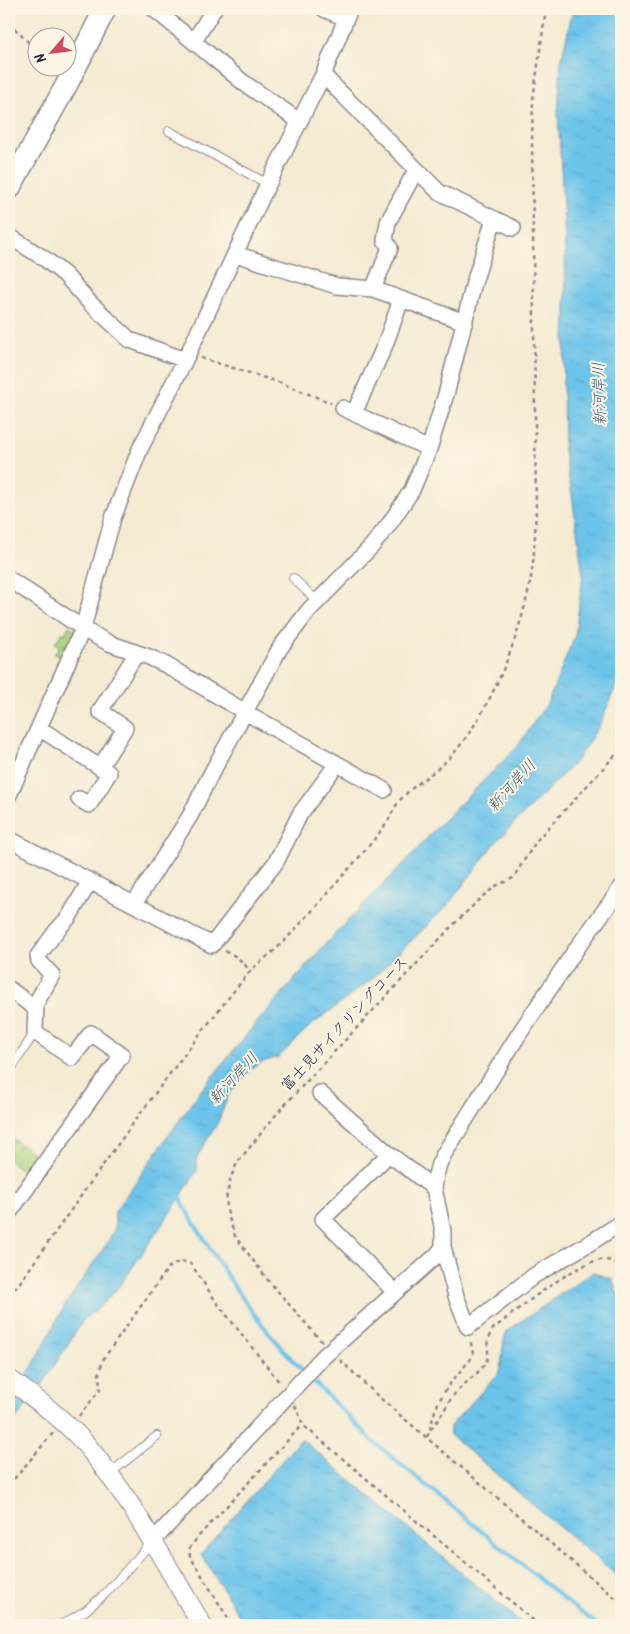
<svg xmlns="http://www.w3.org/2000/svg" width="630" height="1634" font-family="Kalam,'Klee One',sans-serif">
	<defs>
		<pattern id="green-dots" width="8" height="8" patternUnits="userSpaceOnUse" patternTransform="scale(1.25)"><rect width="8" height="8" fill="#abd682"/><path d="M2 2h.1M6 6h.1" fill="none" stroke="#93b771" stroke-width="1.8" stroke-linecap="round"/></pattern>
		<pattern id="cemetery-stones" width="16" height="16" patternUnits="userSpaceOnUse" patternTransform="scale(1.25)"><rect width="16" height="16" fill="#abd682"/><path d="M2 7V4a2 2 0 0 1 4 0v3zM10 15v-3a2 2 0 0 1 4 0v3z" fill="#93b771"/></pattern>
		<pattern id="water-ripples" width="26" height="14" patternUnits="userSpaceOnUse" patternTransform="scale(1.25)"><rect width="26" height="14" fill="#6cc4ea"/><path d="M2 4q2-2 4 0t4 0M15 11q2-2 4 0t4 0" fill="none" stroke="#5da8ca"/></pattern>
	</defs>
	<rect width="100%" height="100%" fill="#fcf5e5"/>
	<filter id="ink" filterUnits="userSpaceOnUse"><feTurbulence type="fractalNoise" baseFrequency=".02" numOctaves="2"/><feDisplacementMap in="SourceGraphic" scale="10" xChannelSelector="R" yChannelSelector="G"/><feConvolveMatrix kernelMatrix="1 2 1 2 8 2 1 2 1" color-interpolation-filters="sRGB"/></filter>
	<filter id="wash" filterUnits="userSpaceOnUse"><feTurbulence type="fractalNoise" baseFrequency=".0096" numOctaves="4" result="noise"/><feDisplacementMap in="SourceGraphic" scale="20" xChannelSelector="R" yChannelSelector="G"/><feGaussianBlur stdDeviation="1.12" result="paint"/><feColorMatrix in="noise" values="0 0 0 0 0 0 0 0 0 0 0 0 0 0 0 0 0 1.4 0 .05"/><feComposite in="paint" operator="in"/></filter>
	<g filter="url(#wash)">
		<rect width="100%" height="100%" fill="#f5ebd3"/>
		<path fill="url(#green-dots)" stroke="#667c5e" d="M 13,1139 L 41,1159 L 33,1171 L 29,1168 L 25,1172 L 9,1160 L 9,1142 Z"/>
		<path fill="url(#cemetery-stones)" stroke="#667c5e" d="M 69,626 L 77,632 L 65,660 L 55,654 L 59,646 L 55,643 L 62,633 L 65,634 Z"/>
		<path fill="url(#water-ripples)" stroke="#477392" d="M 573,9 L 621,9 L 621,674 L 599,726 L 576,761 L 497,841 L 446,907 L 371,980 L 309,1027 L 279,1057 L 262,1062 L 251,1069 L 229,1094 L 218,1122 L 197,1157 L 197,1171 L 172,1210 L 121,1284 L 99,1308 L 84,1319 L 44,1382 L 9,1429 L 9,1395 L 30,1371 L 65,1305 L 108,1242 L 115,1228 L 115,1211 L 198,1094 L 258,1021 L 330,939 L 410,857 L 438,826 L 517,747 L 548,702 L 575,635 L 583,575 L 572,495 L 564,452 L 563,385 L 566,317 L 565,240 L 558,113 L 561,62 Z
			M 593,1272 L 612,1279 L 621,1302 L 621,1579 L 450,1435 L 450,1426 L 498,1374 C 504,1360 501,1345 507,1331 Z
			M 301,1439 L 524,1625 L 245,1625 L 201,1554 Z"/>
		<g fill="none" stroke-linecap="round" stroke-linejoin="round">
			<path stroke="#6cc4ea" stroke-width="4" d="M 179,1193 C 184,1209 194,1223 203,1237 C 232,1286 265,1333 305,1373
				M 310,1378 L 375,1443 L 571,1605 L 598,1625"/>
		</g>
	</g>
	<g filter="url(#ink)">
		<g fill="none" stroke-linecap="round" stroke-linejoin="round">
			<g stroke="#8c8687" stroke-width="10">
				<path id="service" d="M 169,131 L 268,184
					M 293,578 L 317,601
					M 9,1072 L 35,1032
					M 109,1474 L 157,1436
					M 61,1625 L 85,1611 L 105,1594 L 152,1542"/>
			</g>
			<g stroke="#8c8687" stroke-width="18">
				<path id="minor" d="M 154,9 L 244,83 L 299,121
					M 324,9 L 345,18
					M 194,41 L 214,9
					M 323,75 L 439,192 L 513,228
					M 9,236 L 45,259 L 65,275 L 90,303 L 130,340 L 185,360
					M 235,254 L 337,286 L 373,289 L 465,322
					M 373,289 L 390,248 L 385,240 L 388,222 L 416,170
					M 343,408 L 429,449
					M 354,413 L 385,345 L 401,300
					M 9,579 L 90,633 L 109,643 L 149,657 L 166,665 L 245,712 L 384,790
					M 39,728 L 109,773 L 89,805 L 79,799
					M 100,767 L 125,728 L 100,711 L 137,653
					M 9,795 L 83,628 L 113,518 L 140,449 L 185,360 L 268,184 L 323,75 L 350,9
					M 9,839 L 212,945 L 276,862 L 300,814 L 337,764
					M 621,888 L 577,948 L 519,1034 L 444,1154 L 439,1164 L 436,1175 L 434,1188 L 443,1231 L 443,1247 L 456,1296 L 468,1327 L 535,1275 L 593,1241 L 621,1223
					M 134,904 L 190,816 L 211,774 L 280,648 L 309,610 L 371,547 L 390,523 L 412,490 L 429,449 L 447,391 L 474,283 L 494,219
					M 9,989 L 35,1008
					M 320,1093 L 389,1154 L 434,1188
					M 389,1154 L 323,1219 L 395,1292
					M 9,1213 L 122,1055 L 91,1033 L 72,1058 L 35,1032 L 36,1003 L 52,975 L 39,961 L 38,956 L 57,930 L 69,917 L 90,881
					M 152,1542 L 323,1357 L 437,1255 L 443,1247"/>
			</g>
			<g stroke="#8c8687" stroke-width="21">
				<path id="tertiary" d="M 9,1379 C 34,1398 60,1416 82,1440 C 130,1495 164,1562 202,1625"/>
			</g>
			<g stroke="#8c8687" stroke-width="24">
				<path id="secondary" d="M 9,189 L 68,82 L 105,9"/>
			</g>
			<path stroke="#8c8687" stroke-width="2.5" stroke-dasharray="4 4" stroke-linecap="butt" d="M 9,23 L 38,52
				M 201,358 L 281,383 L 331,403
				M 225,951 L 237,957 L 251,971
				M 9,1295 L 21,1281 C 94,1177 167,1073 247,975 C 256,964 269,956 279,946 C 298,927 316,907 334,886 C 351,866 370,846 386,824 C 391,817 394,807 400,800 C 416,782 439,771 454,753 C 493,707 523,630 532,571 C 535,550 535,529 536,509 L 532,141 L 533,99 L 546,9
				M 322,1342 L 267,1279 L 235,1236 L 228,1215 L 226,1199 L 231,1177 L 237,1163 L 279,1111 L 452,926 L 483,896 L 496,886 L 513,878 L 537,840 L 621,749
				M 340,1360 L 380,1398 L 621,1603
				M 295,1405 L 303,1425 L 539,1625
				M 79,1416 L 100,1390 L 99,1372 L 104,1358 L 169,1267 L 181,1261 L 191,1264 L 217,1303 L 280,1383
				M 431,1429 C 440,1419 445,1407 453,1396 C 462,1384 478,1375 486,1362 C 492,1351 482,1345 493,1329 C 514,1312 576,1262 601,1260 C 609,1259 615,1262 621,1268
				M 427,1437 C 431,1429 432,1420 435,1411 C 442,1391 457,1375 470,1360 L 473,1353 L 470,1339
				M 9,1485 L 53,1433
				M 232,1625 L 190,1556 L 189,1549 L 197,1538 L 302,1425"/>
			<use href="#service" stroke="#fff" stroke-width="8"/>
			<use href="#minor" stroke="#fff" stroke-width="15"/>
			<use href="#tertiary" stroke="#fff" stroke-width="19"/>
			<use href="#secondary" stroke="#fff" stroke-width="21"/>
		</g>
	</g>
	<g text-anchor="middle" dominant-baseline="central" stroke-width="4" stroke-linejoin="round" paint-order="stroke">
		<g font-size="15" fill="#22223b" stroke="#fcf5e5">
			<text transform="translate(345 1024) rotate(-47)">富士見サイクリングコース</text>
		</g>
		<g font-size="16" font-style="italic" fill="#3c5b78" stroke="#fcf5e5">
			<text transform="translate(600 394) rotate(-92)">新河岸川</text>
			<text transform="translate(512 786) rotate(-48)">新河岸川</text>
			<text transform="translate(234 1079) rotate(-47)">新河岸川</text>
		</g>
	</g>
	<rect width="630" height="1634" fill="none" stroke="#fcf5e5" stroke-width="30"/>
	<g transform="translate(52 52) rotate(242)"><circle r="24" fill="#fcf5e5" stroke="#a5a1a1"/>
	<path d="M0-4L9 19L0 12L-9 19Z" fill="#d1495b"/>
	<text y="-8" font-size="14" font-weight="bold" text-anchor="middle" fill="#22223b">N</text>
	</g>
</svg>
